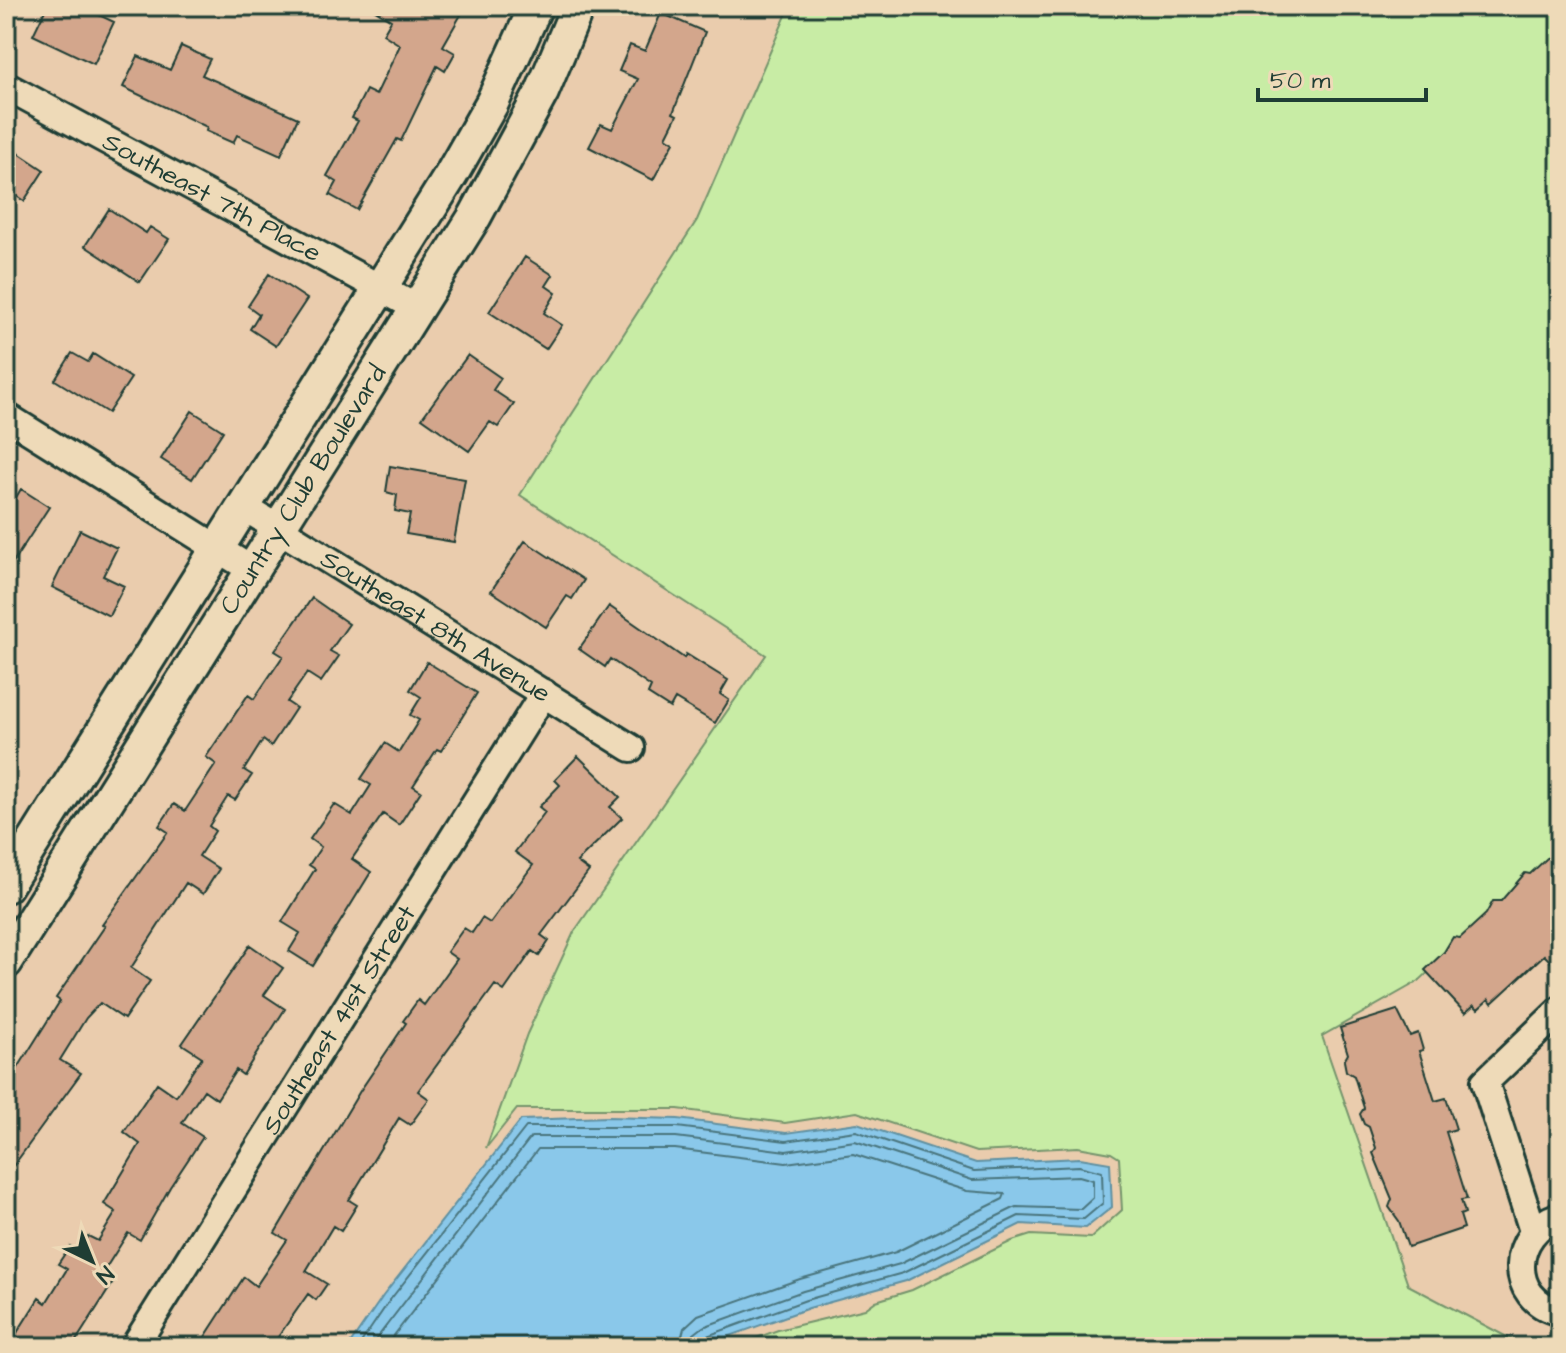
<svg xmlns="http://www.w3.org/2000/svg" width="1566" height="1353" font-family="'Architects Daughter',sans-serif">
	<rect width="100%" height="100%" fill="#eaccad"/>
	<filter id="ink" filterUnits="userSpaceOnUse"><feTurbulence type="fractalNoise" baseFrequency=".0125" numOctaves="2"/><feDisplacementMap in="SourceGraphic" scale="16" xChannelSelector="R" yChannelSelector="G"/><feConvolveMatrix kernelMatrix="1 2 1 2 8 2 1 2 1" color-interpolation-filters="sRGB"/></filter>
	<g filter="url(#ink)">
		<path fill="#c8eca5" stroke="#74946c" stroke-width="2" d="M 790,6 L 1560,6 L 1560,848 L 1419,981 L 1322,1036 L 1408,1285 L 1526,1347 L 732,1347 L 778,1330 L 865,1309 L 876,1301 L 912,1290 L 1012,1241 L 1031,1235 L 1091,1238 L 1122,1210 L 1119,1158 L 1111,1153 L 1078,1147 L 976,1152 L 857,1112 L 785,1123 L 678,1109 L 517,1109 L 486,1148 L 527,1034 L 574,932 L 766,655 L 520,495 L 697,220 Z"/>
		<path fill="#8ac8ea" stroke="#5f90a1" stroke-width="2" d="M 608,1117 L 678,1119 L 786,1133 L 857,1123 L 976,1163 L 1080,1158 L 1110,1163 L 1112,1207 L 1086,1228 L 1021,1224 L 906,1281 L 809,1308 L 699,1347 L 348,1347 L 383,1296 L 521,1120 Z"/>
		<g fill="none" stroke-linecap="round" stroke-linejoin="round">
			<path stroke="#4a757d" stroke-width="2" d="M 358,1347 L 390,1300 L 526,1127 L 677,1127 L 786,1141 L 856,1131 L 974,1171 L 1079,1166 L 1102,1172 L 1103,1203 L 1084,1219 L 1019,1216 L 903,1273 L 806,1300 L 707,1336 L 701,1347
				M 370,1347 L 531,1137 L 676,1137 L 786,1151 L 855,1141 L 972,1180 L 1079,1176 L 1093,1180 L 1093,1198 L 1081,1209 L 1016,1207 L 900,1264 L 803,1291 L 703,1327 L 694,1334 L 691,1347
				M 385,1347 L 538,1149 L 675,1149 L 786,1163 L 853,1154 L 967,1191 L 1005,1194 L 1003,1199 L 896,1252 L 800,1279 L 698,1315 L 684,1328 L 679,1347"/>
		</g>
		<path fill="#d3a68c" stroke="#1f3d34" stroke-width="2" d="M 47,6 L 80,6 L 114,22 L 94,64 L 33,35 Z
			M 369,6 L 449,6 L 462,13 L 443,46 L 455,53 L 445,71 L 437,66 L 401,141 L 397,139 L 357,210 L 330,195 L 337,182 L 327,176 L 358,121 L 352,118 L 366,90 L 376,95 L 400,45 L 383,34 L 391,20 Z
			M 661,13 L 705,32 L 673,113 L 677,115 L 666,137 L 674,142 L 653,180 L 589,147 L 601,124 L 612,129 L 638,79 L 619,71 L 630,45 L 645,51 Z
			M 181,46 L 210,59 L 202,75 L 298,118 L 281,155 L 237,135 L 233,143 L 206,131 L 207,127 L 123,87 L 138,56 L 170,70 Z
			M 14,150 L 44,170 L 24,201 L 6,189 L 6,162 Z
			M 109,209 L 146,233 L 150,227 L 169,239 L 140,282 L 85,246 Z
			M 525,257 L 553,275 L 546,286 L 556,293 L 544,313 L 562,325 L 546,349 L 489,312 Z
			M 269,274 L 307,299 L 276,346 L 250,329 L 259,314 L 248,306 Z
			M 72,353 L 88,362 L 93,354 L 131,378 L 108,413 L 55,380 Z
			M 468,355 L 501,378 L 493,390 L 514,404 L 498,427 L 490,422 L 469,451 L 422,418 Z
			M 192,411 L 223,431 L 192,479 L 161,459 Z
			M 390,466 L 465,479 L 454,542 L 406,534 L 410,514 L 395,511 L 397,495 L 386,492 Z
			M 21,489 L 49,507 L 6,573 L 6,493 L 15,499 Z
			M 80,530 L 117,548 L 103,576 L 124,586 L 109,616 L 52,587 Z
			M 525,541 L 584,580 L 572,599 L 567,596 L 546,627 L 491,591 Z
			M 312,598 L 349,624 L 330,651 L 339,656 L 321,682 L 307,673 L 287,702 L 296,708 L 271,746 L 263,740 L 244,770 L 252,775 L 235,800 L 228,796 L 209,826 L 215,831 L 199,856 L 219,869 L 203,894 L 186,883 L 131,968 L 150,981 L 124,1019 L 100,1003 L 86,1018 L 60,1060 L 81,1073 L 6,1176 L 6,1087 L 60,1001 L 56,998 L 105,926 L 102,925 L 168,832 L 159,826 L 174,804 L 185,811 L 216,764 L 206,757 L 248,695 L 254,699 L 283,656 L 275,651 Z
			M 609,606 L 684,658 L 686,654 L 728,680 L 720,694 L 729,700 L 715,723 L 675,699 L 670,708 L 648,694 L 651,687 L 610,659 L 605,667 L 579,649 Z
			M 427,662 L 477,693 L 441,751 L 437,749 L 413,786 L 421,791 L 399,825 L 383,814 L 352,859 L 371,872 L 313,966 L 289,951 L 300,933 L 282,922 L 315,869 L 309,865 L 321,847 L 310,839 L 334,804 L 352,815 L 371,785 L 361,779 L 385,743 L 399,752 L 419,720 L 410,715 L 421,697 L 410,690 Z
			M 578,756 L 620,797 L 610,807 L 622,818 L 577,862 L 589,871 L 541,935 L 549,941 L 539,956 L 532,951 L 504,991 L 495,985 L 418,1091 L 429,1099 L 410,1125 L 399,1118 L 349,1200 L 357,1205 L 341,1231 L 333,1226 L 306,1271 L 327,1284 L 316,1300 L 308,1294 L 271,1347 L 212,1347 L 203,1340 L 244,1277 L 256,1286 L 287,1240 L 275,1233 L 360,1091 L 406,1023 L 403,1021 L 418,1000 L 424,1005 L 457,959 L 447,952 L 464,928 L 472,933 L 482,918 L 490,923 L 533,865 L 515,852 L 545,812 L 539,807 L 560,785 L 555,780 Z
			M 1560,846 L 1560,954 L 1551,962 L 1544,955 L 1492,1003 L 1489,999 L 1478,1009 L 1474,1005 L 1465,1013 L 1425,970 L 1444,952 L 1453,937 L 1460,938 L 1486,914 L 1493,901 L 1501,901 L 1525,873 L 1530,874 Z
			M 250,945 L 283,968 L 264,995 L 285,1009 L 243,1075 L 236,1070 L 217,1099 L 204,1090 L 182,1123 L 203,1137 L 170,1187 L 140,1240 L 128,1233 L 102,1274 L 114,1281 L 72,1347 L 17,1347 L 22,1340 L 15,1336 L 39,1298 L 46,1303 L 67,1269 L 58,1264 L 70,1246 L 78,1251 L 88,1236 L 98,1241 L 116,1212 L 104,1204 L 140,1144 L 124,1132 L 157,1083 L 176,1096 L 202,1057 L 182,1044 Z
			M 1397,1010 L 1410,1036 L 1418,1033 L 1423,1050 L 1419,1051 L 1435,1101 L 1446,1098 L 1456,1129 L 1446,1132 L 1467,1199 L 1461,1200 L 1465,1213 L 1460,1215 L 1464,1228 L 1408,1247 L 1399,1221 L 1389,1207 L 1392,1199 L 1373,1153 L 1376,1148 L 1369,1127 L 1364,1124 L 1360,1114 L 1364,1108 L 1354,1076 L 1346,1071 L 1344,1061 L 1348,1054 L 1340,1028 Z"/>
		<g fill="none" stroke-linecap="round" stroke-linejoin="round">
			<g stroke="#1f3d34" stroke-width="32">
				<g id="minor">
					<path id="s1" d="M 6,86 L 417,308"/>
					<path d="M 6,416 L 252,570"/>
					<path id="s2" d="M 242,506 L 631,748"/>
					<path d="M 1560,1216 C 1510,1231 1506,1300 1560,1312"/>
					<path d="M 1533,1231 L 1485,1082 L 1560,1010"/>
					<path id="s3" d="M 134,1347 L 544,693"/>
				</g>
			</g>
			<g stroke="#1f3d34" stroke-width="38">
				<g id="major">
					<path d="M 6,886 L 451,175 L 492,103 L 536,6"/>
					<path id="s4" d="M 6,962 L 475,216 L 542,92 L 578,6"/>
				</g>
			</g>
			<use href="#minor" stroke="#eedab8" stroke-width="26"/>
			<use href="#major" stroke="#eedab8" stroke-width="32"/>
		</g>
	</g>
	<g text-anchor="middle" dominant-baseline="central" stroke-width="6" stroke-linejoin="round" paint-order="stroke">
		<g font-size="26" fill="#1f3d34" stroke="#eedab8">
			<text stroke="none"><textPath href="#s1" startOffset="234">Southeast 7th Place</textPath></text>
			<text stroke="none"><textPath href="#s4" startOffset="558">Country Club Boulevard</textPath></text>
			<text stroke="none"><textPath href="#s2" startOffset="228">Southeast 8th Avenue</textPath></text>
			<text stroke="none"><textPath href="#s3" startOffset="386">Southeast 41st Street</textPath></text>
		</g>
	</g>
	<rect width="1566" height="1353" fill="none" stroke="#eedab8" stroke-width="32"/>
	<rect x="16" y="16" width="1534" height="1321" fill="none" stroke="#1f3d34" stroke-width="3" filter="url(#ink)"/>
	<g transform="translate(92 1261) rotate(137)" stroke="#eedab8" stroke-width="6" paint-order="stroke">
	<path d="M0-6L14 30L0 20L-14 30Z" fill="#1f3d34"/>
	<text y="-12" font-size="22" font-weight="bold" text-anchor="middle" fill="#1f3d34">N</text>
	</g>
	<path d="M1258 88v12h168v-12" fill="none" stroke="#1f3d34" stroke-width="4"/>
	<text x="1270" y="88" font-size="24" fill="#1f3d34" stroke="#eedab8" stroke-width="6" paint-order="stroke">50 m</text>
</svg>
